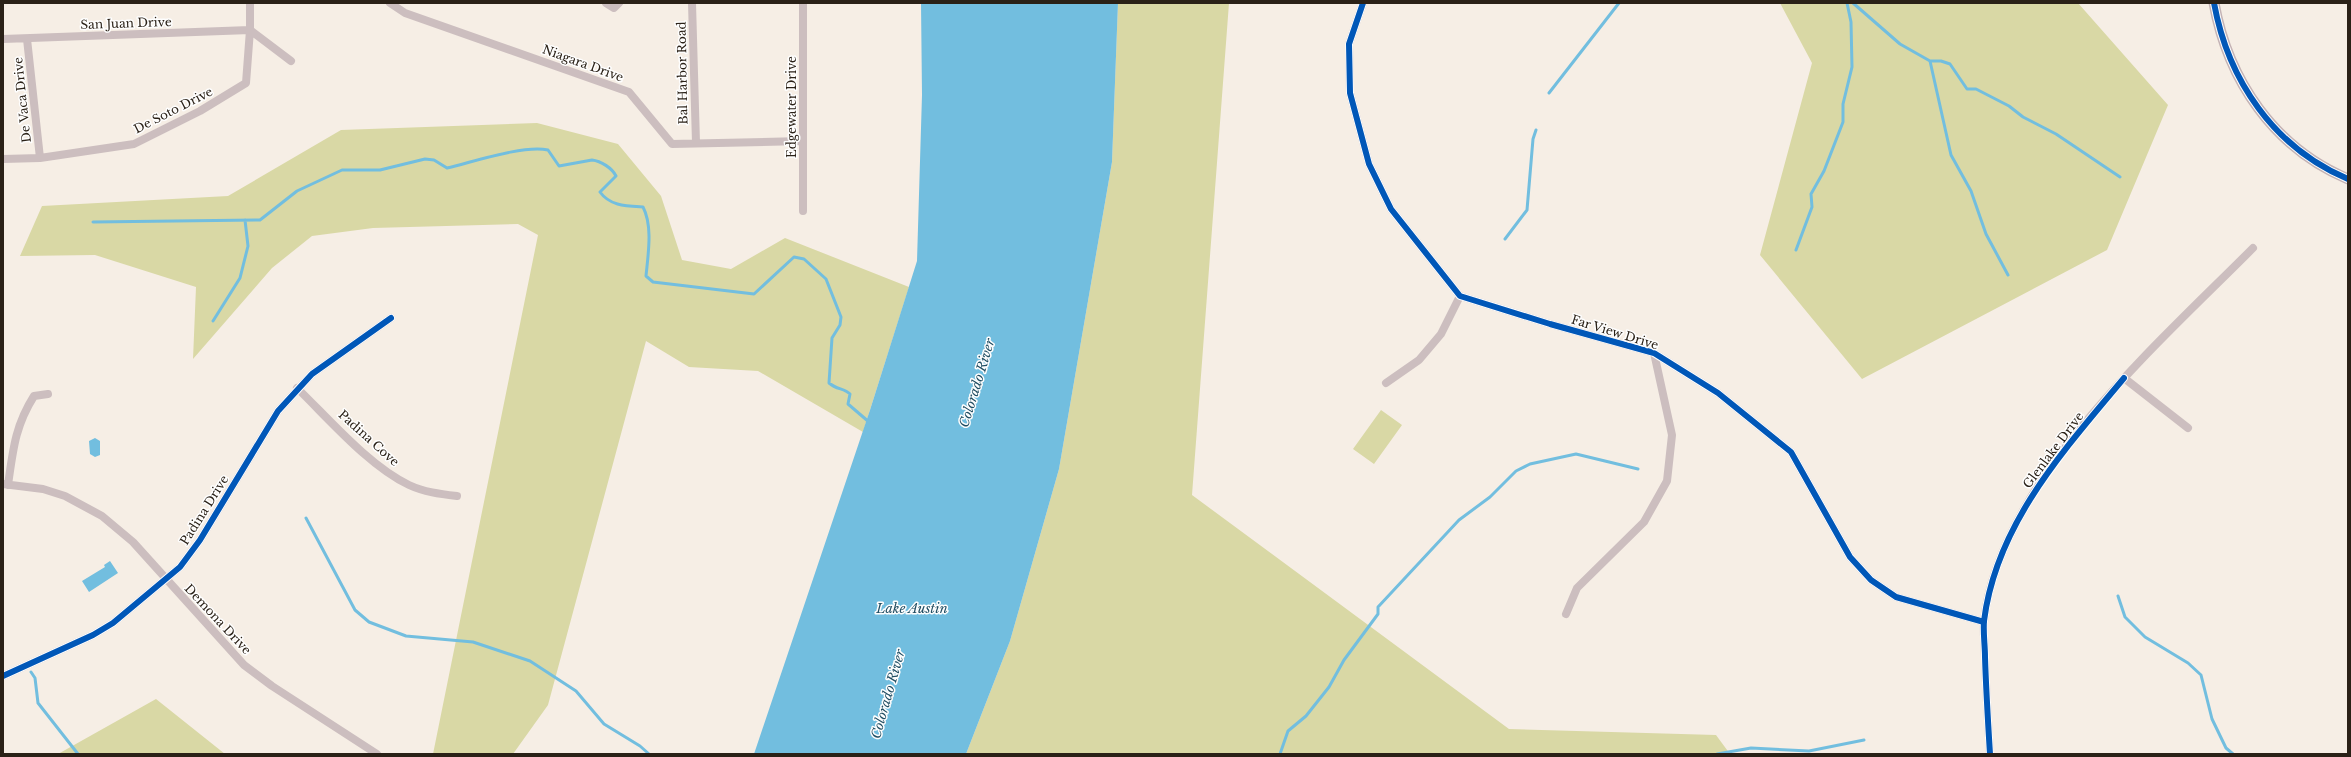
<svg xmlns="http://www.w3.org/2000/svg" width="2351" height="757" font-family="'Libre Baskerville',serif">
	<rect width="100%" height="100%" fill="#f6eee5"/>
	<path fill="#d9d8a5" d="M 1118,3 L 1229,3 L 1192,495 L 1509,729 L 1716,735 L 1730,754 L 966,754 L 1010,641 L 1059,469 L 1112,162 Z
		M 1780,3 L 2078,3 L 2168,105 L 2107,250 L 1862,379 L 1760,255 L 1812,63 Z
		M 537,123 L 618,144 L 661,196 L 682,260 L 731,269 L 785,238 L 909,287 L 863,432 L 758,371 L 689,367 L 646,341 L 548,705 L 513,754 L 433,754 L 538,235 L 518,224 L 373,228 L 312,236 L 272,268 L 193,359 L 196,287 L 95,255 L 20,256 L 42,206 L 228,196 L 341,130 Z
		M 1381,410 L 1402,425 L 1374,464 L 1353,449 Z
		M 156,699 L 225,754 L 58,754 Z"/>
	<path fill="#72bedf" d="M 921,3 L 1118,3 L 1112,162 L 1059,469 L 1010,641 L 966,754 L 754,754 L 870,410 L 917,261 L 922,95 Z
		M 95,438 L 100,441 L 100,455 L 95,457 L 90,454 L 89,441 Z
		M 110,561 L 118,573 L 89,592 L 82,581 L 105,567 L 104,565 Z"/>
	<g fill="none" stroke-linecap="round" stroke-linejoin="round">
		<path stroke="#72bedf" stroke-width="3" d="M 1853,3 L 1900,44 L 1930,61 L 1941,61 L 1950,64 L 1967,89 L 1976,89 L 2009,106 L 2023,117 L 2056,134 L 2120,177
			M 1930,61 L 1951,155 L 1971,191 L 1986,234 L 2008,275
			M 1549,93 L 1619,3
			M 93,222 L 260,220 L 297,191 L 342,170 L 380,170 L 425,159 L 434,160 L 447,168 C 473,162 522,145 548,150 L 559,166 L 592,160 C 601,161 612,168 616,176 L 600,192 C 610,206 626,206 643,207 C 653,226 648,255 646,276 L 653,282 L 754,294 L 794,257 L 804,259 L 826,279 L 841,317 L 840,325 L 832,338 L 829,383 C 837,390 844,388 850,394 L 848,404 L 869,422
			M 1505,239 L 1527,210 L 1533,139 L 1536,130
			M 1796,250 L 1812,207 L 1811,194 L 1824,171 L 1843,122 L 1843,104 L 1852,67 L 1851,22 L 1847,3
			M 213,321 L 240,278 L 248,246 L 245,220
			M 306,518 L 355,610 L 369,622 L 406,636 L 473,642 L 530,661 L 576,691 L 604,724 L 640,746 L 649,754
			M 2118,596 L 2125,617 L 2145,637 L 2188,663 L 2201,675 L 2212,719 L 2226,748 L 2233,754
			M 31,672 L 35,678 L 38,703 L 78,754
			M 1280,754 L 1288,731 L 1306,716 L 1329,687 L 1344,660 L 1378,614 L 1378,607 L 1459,520 L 1490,497 L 1516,471 L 1530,464 L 1576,454 L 1638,469
			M 1717,754 L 1751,748 L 1809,751 L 1864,740"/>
		<path stroke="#ccbebf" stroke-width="8" d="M 390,3 L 405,13 L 629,92 L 672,144 L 803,141
			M 606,3 L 614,8 L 619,3
			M 692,3 L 696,143
			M 1363,3 L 1349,44 L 1350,93 L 1369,164 L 1391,209 L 1460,296 L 1550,324 L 1654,353 L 1718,393 L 1791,452 L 1850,557 L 1871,580 L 1896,597 L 1984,622
			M 3,39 L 250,30 L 291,61
			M 27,39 L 40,158
			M 3,159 L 40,158 L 134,144 L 200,111 L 246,83 L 250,30 L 250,3
			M 803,211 L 803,3
			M 2124,378 L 2188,428
			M 1386,383 L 1419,360 L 1441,334 L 1460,296
			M 297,388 C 329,419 369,466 409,485 C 424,492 440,494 457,496
			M 3,484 L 43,489 L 65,496 L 102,516 L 133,542 L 244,665 L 272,686 L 377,754
			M 8,485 C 13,450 15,426 34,396 L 48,394
			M 1566,614 L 1577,588 L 1644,522 L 1667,481 L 1672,435 L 1654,353
			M 3,676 L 93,635 L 113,623 L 180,567 L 200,540 L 278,411 L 312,374 L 391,318
			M 1990,754 C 1988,722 1986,690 1985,658 C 1985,646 1983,633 1984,621 C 1999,482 2159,343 2253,248"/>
		<path stroke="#c4b3b5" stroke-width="11" d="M 2214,3 C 2228,80 2274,148 2348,179"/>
		<g stroke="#fefefe" stroke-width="8">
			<path id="cycleway" d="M 1363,3 L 1349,44 L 1350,93 L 1369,164 L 1391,209 L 1460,296 L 1550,324 L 1654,353 L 1718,393 L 1791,452 L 1850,557 L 1871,580 L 1896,597 L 1984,622
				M 2214,3 C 2228,80 2274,148 2348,179
				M 3,676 L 93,635 L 113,623 L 180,567 L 200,540 L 278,411 L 312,374 L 391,318
				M 1990,754 C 1988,722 1986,690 1985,657 C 1985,645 1983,633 1984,621 C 1996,524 2064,450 2124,378"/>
		</g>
		<use href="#cycleway" stroke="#0057b8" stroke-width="6"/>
	</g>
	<g text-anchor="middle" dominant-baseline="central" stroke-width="3" stroke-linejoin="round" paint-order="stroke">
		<g font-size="12" fill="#2a2117" stroke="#fefefe">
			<text transform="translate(126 23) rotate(-2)">San Juan Drive</text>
			<text transform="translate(583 63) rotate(20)">Niagara Drive</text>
			<text transform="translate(682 73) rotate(-91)">Bal Harbor Road</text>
			<text transform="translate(22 100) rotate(-96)">De Vaca Drive</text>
			<text transform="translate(791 107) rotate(-90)">Edgewater Drive</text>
			<text transform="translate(173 110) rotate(-27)">De Soto Drive</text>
			<text transform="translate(1615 332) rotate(17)">Far View Drive</text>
			<text transform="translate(369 438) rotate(42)">Padina Cove</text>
			<text transform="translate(2053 450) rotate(-53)">Glenlake Drive</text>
			<text transform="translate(204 510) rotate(-58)">Padina Drive</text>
			<text transform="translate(218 619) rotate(47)">Demona Drive</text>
		</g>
		<g font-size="13" font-style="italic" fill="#214e63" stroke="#fefefe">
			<text transform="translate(977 383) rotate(-73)">Colorado River</text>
			<text x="912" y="608">Lake Austin</text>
			<text transform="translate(888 694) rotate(-74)">Colorado River</text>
		</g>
	</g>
	<rect width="2351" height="757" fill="none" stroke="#2a2117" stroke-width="8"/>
</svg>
